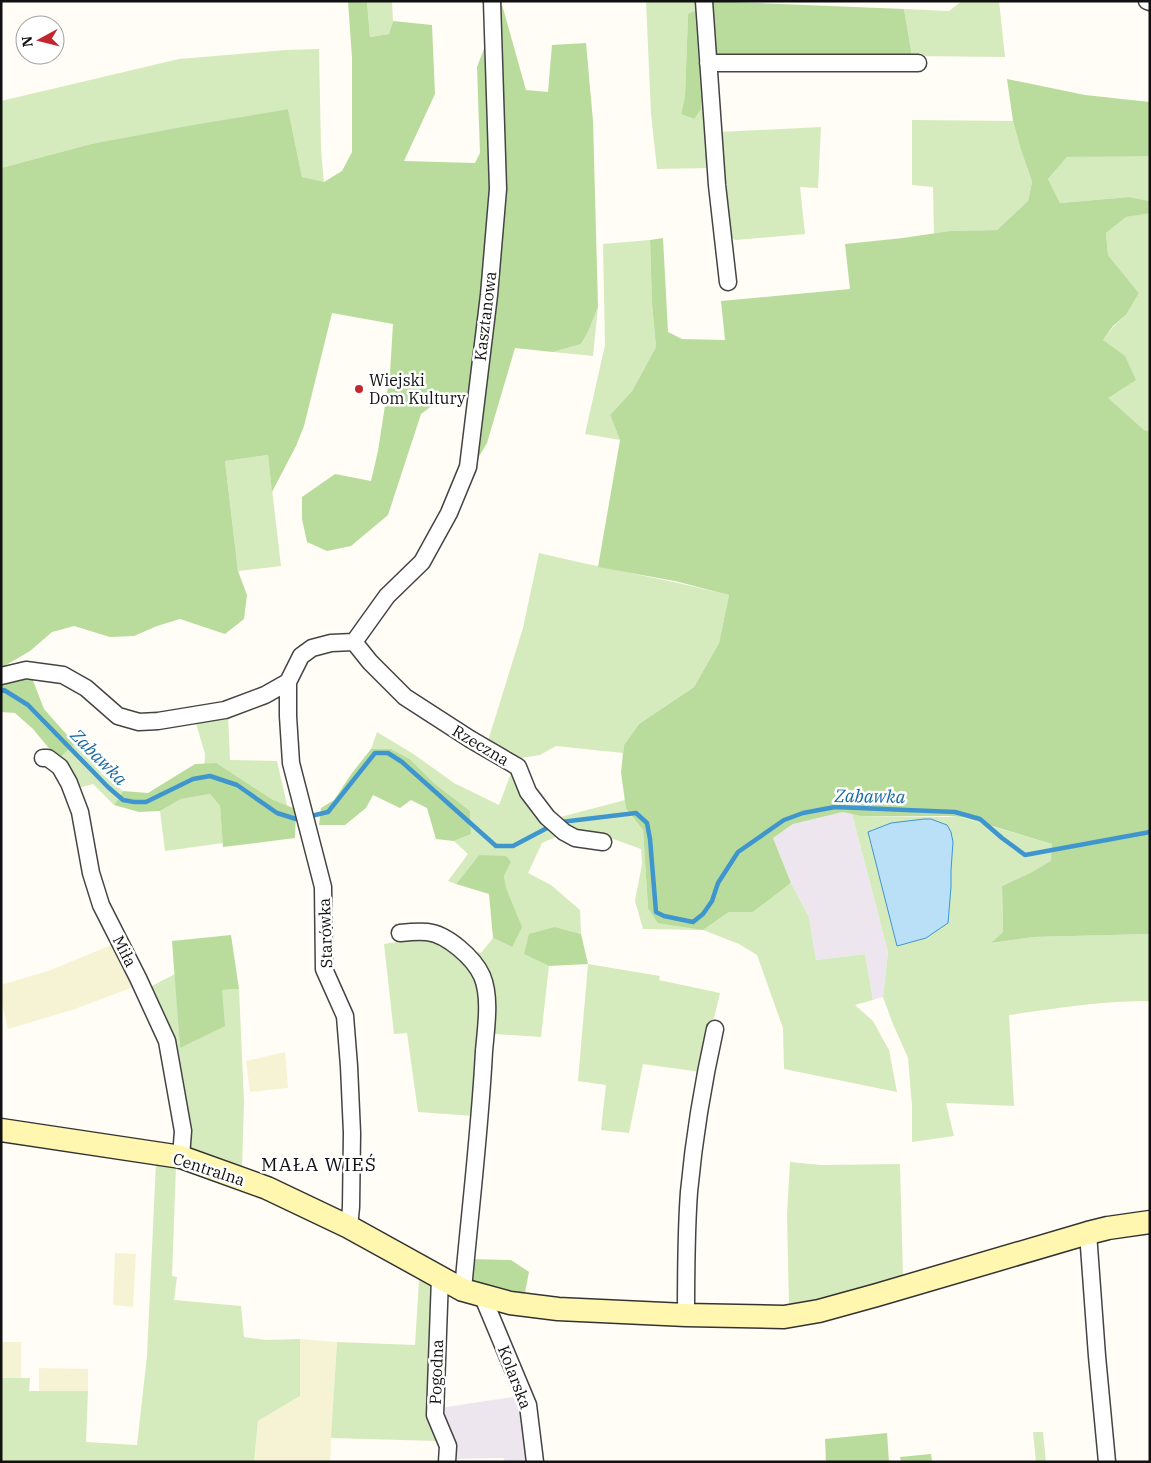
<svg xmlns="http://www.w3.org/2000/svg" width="1151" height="1463" font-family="'IBM Plex Serif',serif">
	<rect width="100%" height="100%" fill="#fffdf5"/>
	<path fill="#eee6ef" d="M 843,812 L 852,814 L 888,952 L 883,997 L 873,1000 L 865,954 L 816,960 L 809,917 L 791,883 L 773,838 L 793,824 Z
		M 519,1396 L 531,1462 L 506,1462 L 503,1458 L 451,1459 L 440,1408 Z"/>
	<path fill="#f6f3d4" d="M 114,944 L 136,986 L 75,1009 L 8,1029 L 1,999 L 1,985 L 48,971 Z
		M 285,1052 L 288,1088 L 250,1092 L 246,1061 Z
		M 115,1253 L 136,1254 L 133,1307 L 113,1305 Z
		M 300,1339 L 337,1342 L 330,1462 L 254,1462 L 258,1421 L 300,1396 Z
		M 1,1342 L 21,1342 L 21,1378 L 1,1378 Z
		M 39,1368 L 88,1369 L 88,1391 L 39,1391 Z"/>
	<path fill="#d5ebbd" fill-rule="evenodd" d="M 367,1 L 392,1 L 393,21 L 389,34 L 370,37 Z
		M 646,1 L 697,1 L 709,168 L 657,169 L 651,114 ZM 695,12 L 694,119 L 681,114 L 685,96 L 688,15 Z
		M 962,1 L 999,1 L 1005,57 L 912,56 L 904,9 L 949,11 Z
		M 319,49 L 321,149 L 324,183 L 302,177 L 288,109 L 91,144 L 1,168 L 1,101 L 179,59 L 285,50 Z
		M 912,120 L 1013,121 L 1020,147 L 1032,182 L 1028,201 L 997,230 L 951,231 L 934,234 L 933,187 L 912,185 Z
		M 821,127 L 818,188 L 800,187 L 805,234 L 735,240 L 728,234 L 719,132 Z
		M 1126,155 L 1150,156 L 1150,201 L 1129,197 L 1060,203 L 1048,179 L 1067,157 Z
		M 1150,212 L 1150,431 L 1144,430 L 1107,398 L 1103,340 L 1113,327 L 1126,315 L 1139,293 L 1108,255 L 1106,233 L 1126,217 Z
		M 650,240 L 652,304 L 656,347 L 632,391 L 610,415 L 620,440 L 585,434 L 605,345 L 603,244 Z
		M 598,307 L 593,356 L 553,352 L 581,344 L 588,332 Z
		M 268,455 L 281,566 L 238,571 L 225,461 Z
		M 539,553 C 602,568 666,579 729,595 L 719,643 L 694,687 L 639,724 L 624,745 L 623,753 L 556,746 L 540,755 L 521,758 L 487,744 L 523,628 Z
		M 228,714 L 230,760 L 277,761 L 288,809 L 204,770 L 205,754 L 195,720 Z
		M 377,732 L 415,755 L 454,783 L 499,805 L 513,768 L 560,835 L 542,843 L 528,873 L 551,885 L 580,910 L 581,934 L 555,927 L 525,954 L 549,966 L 541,1037 L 480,1033 L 475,1116 L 418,1112 L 407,1033 L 394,1034 L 384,944 L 420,938 L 481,953 L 493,938 L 512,947 L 504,876 L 511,862 L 479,855 L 456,884 L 448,881 L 468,854 L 454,841 L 471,834 L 470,811 L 434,783 L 410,759 L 391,749 L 371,749 Z
		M 75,744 L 102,774 L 123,791 L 114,805 L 93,784 L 74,789 L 58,759 Z
		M 210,794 L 220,806 L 223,843 L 165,851 L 160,811 L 181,799 Z
		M 625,800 L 626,810 L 643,830 L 648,908 L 703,930 L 729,912 L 753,912 L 791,883 L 809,917 L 816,960 L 865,954 L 873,1000 L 855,1005 L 873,1021 L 889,1050 L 897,1092 L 784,1069 L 783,1028 L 757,955 L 739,944 L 703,930 L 643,929 L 635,901 L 642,864 L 641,849 L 605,836 L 579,832 L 553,819 Z
		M 852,814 L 860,816 L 960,817 L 1052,844 L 1052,861 L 1030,873 L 1002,886 L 1003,932 L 992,943 L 1034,937 L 1150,934 L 1150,1001 C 1102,1001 1056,1008 1009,1015 L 1014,1106 L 946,1103 L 954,1136 L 912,1142 L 912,1106 L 908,1058 L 893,1024 L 883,997 L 888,952 ZM 951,870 L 951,887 L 933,932 L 926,938 Z
		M 588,964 L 660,976 L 659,980 L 720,993 L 701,1072 L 643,1064 L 629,1133 L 601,1130 L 606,1085 L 578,1081 Z
		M 175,974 L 180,1048 L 222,990 L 239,989 L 244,1102 L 242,1168 L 190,1153 L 148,988 Z
		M 156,1162 L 176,1166 L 172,1276 L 177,1277 L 174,1300 L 241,1306 L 244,1337 L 266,1340 L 300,1339 L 300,1396 L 258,1421 L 254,1462 L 1,1462 L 1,1378 L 30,1378 L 29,1391 L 88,1391 L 86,1442 L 137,1445 L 147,1356 Z
		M 790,1162 L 821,1165 L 900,1164 L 903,1277 L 895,1282 L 789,1307 L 787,1214 Z
		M 419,1280 L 434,1287 L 437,1441 L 331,1438 L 337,1342 L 415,1345 Z
		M 1033,1432 L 1043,1432 L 1046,1462 L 1036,1462 Z"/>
	<path fill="#b9dc9c" d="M 348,1 L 367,1 L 370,37 L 389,34 L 393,21 L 432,25 L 435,94 L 404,161 L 475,163 L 480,153 L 477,67 L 485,46 L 488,1 L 501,1 L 526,90 L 548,92 L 552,45 L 586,43 L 593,121 L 598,307 L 588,332 L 581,344 L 553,352 L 515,348 L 487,443 L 477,460 L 473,393 L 442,398 L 421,414 L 388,515 L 351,546 L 327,551 L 307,542 L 302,519 L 302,497 L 335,474 L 371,481 L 378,451 L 390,373 L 393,324 L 332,313 L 304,426 L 296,446 L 272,492 L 268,455 L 225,461 L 238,571 L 247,595 L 244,619 L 225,634 L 180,619 L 157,626 L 134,636 L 110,637 L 74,626 L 52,632 L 30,651 L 1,668 L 1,168 L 91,144 L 193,125 L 288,109 L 302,177 L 324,182 L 342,171 L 352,152 L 352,58 Z
		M 709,1 L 904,9 L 912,56 L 713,56 Z
		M 695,11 L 701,95 L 701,109 L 694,119 L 681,114 L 685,96 L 688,14 Z
		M 1007,79 L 1085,95 L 1150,102 L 1150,156 L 1067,157 L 1048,179 L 1060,203 L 1129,197 L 1150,201 L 1150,213 L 1126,217 L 1106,233 L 1108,255 L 1139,293 L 1126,315 L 1113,326 L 1103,340 L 1125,356 L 1136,380 L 1108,398 L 1144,430 L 1150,431 L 1150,934 L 1034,937 L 991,943 L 1003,932 L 1002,886 L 1030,873 L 1051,861 L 1052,844 L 962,817 L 948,816 L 860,816 L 843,812 L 793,824 L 773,838 L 791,883 L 753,912 L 729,912 L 703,930 L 658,923 L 648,908 L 643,830 L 626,809 L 621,772 L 624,745 L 639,724 L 694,687 L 719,643 L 729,595 L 675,581 L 598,567 L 620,440 L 610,415 L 632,391 L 656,347 L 652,304 L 650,240 L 663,238 L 668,332 L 682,339 L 725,340 L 721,301 L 850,289 L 845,244 L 903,238 L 950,231 L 997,230 L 1028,201 L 1032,182 L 1020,147 L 1013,121 Z
		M 32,678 L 44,709 L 75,744 L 58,759 L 33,729 L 15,713 L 1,712 L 1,680 L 6,679 Z
		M 371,749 L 391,749 L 410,759 L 434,783 L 470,811 L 471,834 L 454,841 L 436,839 L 427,808 L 411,800 L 400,808 L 373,795 L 366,808 L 345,825 L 319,825 L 321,808 L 334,800 L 352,773 Z
		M 216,763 L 273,800 L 296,809 L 295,838 L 223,847 L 220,806 L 210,794 L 181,799 L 160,811 L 139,812 L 114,805 L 123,791 L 148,793 L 195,764 Z
		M 479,855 L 506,856 L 511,862 L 504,876 L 506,888 L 522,927 L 512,947 L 493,938 L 489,894 L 456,884 Z
		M 555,927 L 581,934 L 588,964 L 549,966 L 524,954 L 529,934 Z
		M 231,935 L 239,989 L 222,990 L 225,1026 L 180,1048 L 172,941 Z
		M 470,1259 L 511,1260 L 529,1272 L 524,1298 L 468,1280 Z
		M 887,1433 L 889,1462 L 826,1462 L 825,1439 Z
		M 931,1454 L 932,1462 L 901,1462 L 900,1457 Z"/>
	<path fill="#b9e0f7" stroke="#3f96cf" d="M 924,819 L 931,819 L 947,825 L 951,832 L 953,842 L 951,870 L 951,887 L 948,923 L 926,938 L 897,946 L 868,832 L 891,823 Z"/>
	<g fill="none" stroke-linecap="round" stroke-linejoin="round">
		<path stroke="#3f96cf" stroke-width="4.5" d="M 1,691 L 4,690 L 28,705 L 108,787 L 123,800 L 134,802 L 146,802 L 193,779 L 210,776 L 237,785 L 277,813 L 296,819
			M 311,816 L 328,812 L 375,753 L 388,753 L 402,762 L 496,846 L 513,846 L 549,827
			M 561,822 L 636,813 L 647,823 L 650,839 L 656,912 L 664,916 L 693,922 L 703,914 L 712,901 L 718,883 L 738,852 L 784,820 L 803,813 L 835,807 L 955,812 L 980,819 L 1002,838 L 1025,855 L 1150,832"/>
		<g stroke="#444" stroke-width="19">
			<path id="street" d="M 704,1 L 717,185 L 728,282
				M 1147,1 L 1150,2
				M 708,63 L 918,63
				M 354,642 L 370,662 L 405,697 L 470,739 L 518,767 L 528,792 L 547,817 L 564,832 L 575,838 L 603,842
				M 1,676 L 26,670 L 63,675 L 86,688 L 118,716 L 139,722 L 158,721 L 225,710 L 265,695 L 288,682
				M 43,758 L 48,758 L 60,767 L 69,783 L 80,812 L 91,873 L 101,905 L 138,978 L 167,1041 L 183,1131 L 181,1157
				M 400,933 C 409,932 418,931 427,932 C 447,934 474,958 482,976 C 491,997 486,1028 484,1051 C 480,1131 470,1210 463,1290
				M 349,1227 L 351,1207 L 352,1133 L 349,1066 L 345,1016 L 324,969 L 323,887 L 291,763 L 288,716 L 288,682 L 301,656 L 312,648 L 331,643 L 354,642 L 387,596 L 422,562 L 449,513 L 468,467 L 489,295 L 498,189 L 492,1
				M 1088,1233 L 1097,1356 L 1107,1462
				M 440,1278 L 435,1415 L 448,1446 L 447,1462
				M 482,1295 L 528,1405 L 535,1462
				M 686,1315 C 686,1274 686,1233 689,1192 C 694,1138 703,1083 715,1029"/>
		</g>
		<g stroke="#333" stroke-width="25">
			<path id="secondary" d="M 1,1130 L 181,1157 L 267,1188 L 349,1227 L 463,1290 L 510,1303 L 558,1309 L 686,1315 L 784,1317 L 819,1311 L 877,1295 L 1088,1233 L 1108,1228 L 1150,1222"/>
		</g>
		<use href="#street" stroke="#fff" stroke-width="16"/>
		<use href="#secondary" stroke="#fff6b0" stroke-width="22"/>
	</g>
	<circle fill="#c4262e" stroke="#fff" stroke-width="2" cx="359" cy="389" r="5"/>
	<g text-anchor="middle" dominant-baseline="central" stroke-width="5" stroke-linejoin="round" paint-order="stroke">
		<g font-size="16" fill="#111" stroke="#fff">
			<text transform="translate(485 316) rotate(-83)">Kasztanowa</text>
			<text transform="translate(481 745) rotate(31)">Rzeczna</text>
			<text transform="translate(325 933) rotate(-92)">Starówka</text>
			<text transform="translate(125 951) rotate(63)">Miła</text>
			<text transform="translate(209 1169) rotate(18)">Centralna</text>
			<text transform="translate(436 1372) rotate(-88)">Pogodna</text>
			<text transform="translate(515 1377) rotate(69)">Kolarska</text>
		</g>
		<g font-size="16" fill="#111" stroke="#fff" text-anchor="start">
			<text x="369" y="380">Wiejski<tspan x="369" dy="18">Dom Kultury</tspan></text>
		</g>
		<g font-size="18" font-style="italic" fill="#1768a6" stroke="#fff">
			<text transform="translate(99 757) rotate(45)">Zabawka</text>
			<text transform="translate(870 796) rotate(1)">Zabawka</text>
		</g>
		<g font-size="19" letter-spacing="1" fill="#111" stroke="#fff">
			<text x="319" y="1164">MAŁA WIEŚ</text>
		</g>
	</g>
	<rect width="1151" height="1463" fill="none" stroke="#111111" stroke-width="5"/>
	<g transform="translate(40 40) rotate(263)"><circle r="24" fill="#ffffff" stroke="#a0a0a0"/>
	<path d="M0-4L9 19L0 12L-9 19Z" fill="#c4262e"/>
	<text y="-8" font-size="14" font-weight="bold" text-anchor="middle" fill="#111111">N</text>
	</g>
</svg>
